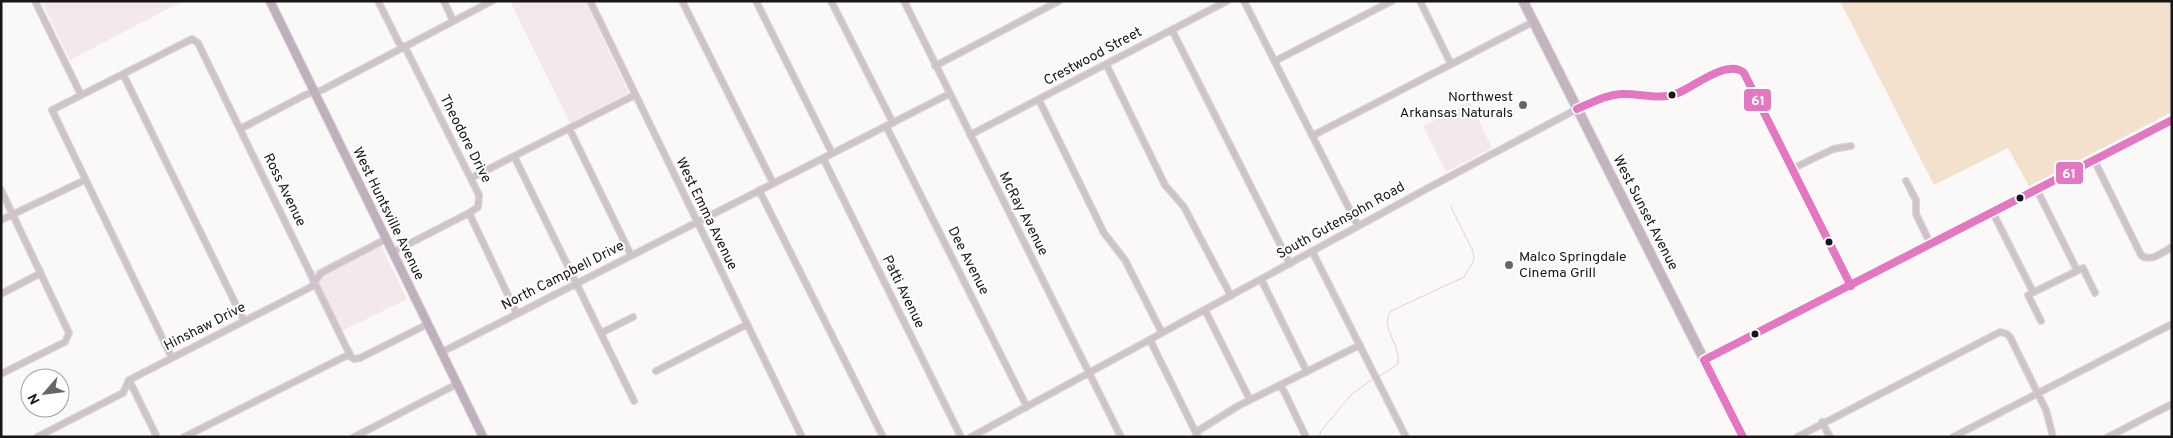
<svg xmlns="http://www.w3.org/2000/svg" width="2173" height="438" font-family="Overpass,sans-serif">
	<rect width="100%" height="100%" fill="#fbf8f8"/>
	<path fill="#f3e9ea" d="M 41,1 L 183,1 L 70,60 Z
		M 510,1 L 585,1 L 629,93 L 570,123 Z
		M 1470,102 L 1492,148 L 1446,172 L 1423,126 Z
		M 378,239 L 407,299 L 336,334 L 306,275 Z"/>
	<path fill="#f3e1ce" d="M 1840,1 L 2172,1 L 2172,112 L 2029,186 L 2008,148 L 1934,185 Z"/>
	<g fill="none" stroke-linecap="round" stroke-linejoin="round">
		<path stroke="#decbf3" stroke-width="1" d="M 1378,377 L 1394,367 L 1398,363 C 1401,345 1379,326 1391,311 L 1464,277 L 1469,269 L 1474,260 L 1473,251 L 1451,207
			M 1319,437 L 1321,431 L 1351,395 L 1374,378"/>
		<g stroke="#d6d5d5" stroke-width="8">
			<path id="minor" d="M 35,1 L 81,95
				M 378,1 L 399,43 L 407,51 L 479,195 L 478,207 L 469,213 L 517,314
				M 444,1 L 453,21
				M 590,1 L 802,437
				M 682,1 L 773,183
				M 756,1 L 832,153
				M 831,1 L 893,123
				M 904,1 L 1121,437
				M 1244,1 L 1358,226
				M 1420,1 L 1451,64
				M 1172,30 L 1290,264
				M 1275,61 L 1392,1
				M 1106,64 L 1165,185 L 1184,207 L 1231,296
				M 935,66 L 1059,1
				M 123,74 L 244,321
				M 1039,100 L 1104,233 L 1125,260 L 1162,333
				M 886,126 L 1027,407
				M 569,128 L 631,255
				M 240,129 L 305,95 L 322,90 L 492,1
				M 970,135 L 1227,1
				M 1312,136 L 1533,22
				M 514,156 L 634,401
				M 823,158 L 961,437
				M 2094,160 L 2141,255 C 2150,263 2163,252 2172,247
				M 1792,169 L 1833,149 L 1851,146
				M 471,178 L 635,95
				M 1906,181 L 1916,200 L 1916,214 L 1931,245
				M 1,190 L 69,333 L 65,342 L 1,374
				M 759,190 L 883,437
				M 2037,190 L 2077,270
				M 1993,213 L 2033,292
				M 1,220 L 85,180
				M 1312,251 L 1406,437
				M 393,252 L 469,213
				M 1261,279 L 1307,372
				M 1,294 L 41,273
				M 1205,310 L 1250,400
				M 2041,321 L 2028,295 L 2083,268 L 2095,293
				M 601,333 L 633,317
				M 1150,340 L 1198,437
				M 442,352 L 949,94
				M 172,358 L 52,110 L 192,39 L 198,43 L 351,357 L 354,359 L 360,358 L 428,324
				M 1704,360 L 2172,120
				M 656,371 L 746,325
				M 129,380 L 157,437
				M 1281,385 L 1306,437
				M 1822,422 L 1830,437
				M 1196,432 L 1238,406 L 1360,345
				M 37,437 L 123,393 L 129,380 L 311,287 L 321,273 L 386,239
				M 184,437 L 350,354
				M 354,437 L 457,384
				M 971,437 L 1430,187 L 1577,109 L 1608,95 L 1625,94 L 1655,98 L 1670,95 L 1730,67 L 1740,69 L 1744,73 L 1851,286
				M 1797,437 L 2000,332 L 2007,334 L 2010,337 L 2046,410 L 2053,437
				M 1953,437 L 2172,324
				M 2108,437 L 2172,404"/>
		</g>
		<g stroke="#d6d5d5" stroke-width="10">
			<path id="major" d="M 270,1 L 483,437"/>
		</g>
		<g stroke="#d6d5d5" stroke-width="11">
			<path id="highway" d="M 1523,1 L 1743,437"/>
		</g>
		<use href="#minor" stroke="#cfc2cb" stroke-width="5.5"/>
		<use href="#major" stroke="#c0afbc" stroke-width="8"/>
		<use href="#highway" stroke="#c4b4c0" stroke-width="9"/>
		<g stroke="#fff" stroke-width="11">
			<path id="bus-1" d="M 1577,109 C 1591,103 1605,95 1621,94 C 1641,93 1658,101 1678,93 C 1695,86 1729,58 1744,73 L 1851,286
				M 1743,437 L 1704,360 L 2172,120"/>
		</g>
		<use href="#bus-1" stroke="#e377c2" stroke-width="8"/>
	</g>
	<g fill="#181617" stroke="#fff" stroke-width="2">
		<circle cx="1672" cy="95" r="4.5"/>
		<circle cx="2020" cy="198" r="4.5"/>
		<circle cx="1829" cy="242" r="4.5"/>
		<circle cx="1755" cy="334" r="4.5"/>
	</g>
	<g fill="#676566" stroke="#fff" stroke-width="2">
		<circle cx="1523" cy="105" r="5"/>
		<circle cx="1509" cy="265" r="5"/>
	</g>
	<g text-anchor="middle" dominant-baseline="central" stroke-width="4" stroke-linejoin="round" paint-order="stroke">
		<g font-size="14" fill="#181617" stroke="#fff">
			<text transform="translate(1093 57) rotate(-28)">Crestwood Street</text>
			<text transform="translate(465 139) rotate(63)">Theodore Drive</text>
			<text transform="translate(284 190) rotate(64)">Ross Avenue</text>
			<text transform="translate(1645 213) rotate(63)">West Sunset Avenue</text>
			<text transform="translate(388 214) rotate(64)">West Huntsville Avenue</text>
			<text transform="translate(706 214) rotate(64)">West Emma Avenue</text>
			<text transform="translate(1023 214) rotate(63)">McRay Avenue</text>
			<text transform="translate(1341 221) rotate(-29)">South Gutensohn Road</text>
			<text transform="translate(968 261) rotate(63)">Dee Avenue</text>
			<text transform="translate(563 276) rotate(-27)">North Campbell Drive</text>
			<text transform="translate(903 292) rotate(64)">Patti Avenue</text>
			<text transform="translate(205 327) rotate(-27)">Hinshaw Drive</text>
		</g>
		<g font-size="14" fill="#181617" stroke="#fff" text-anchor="end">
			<text x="1513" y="97">Northwest<tspan x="1513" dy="16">Arkansas Naturals</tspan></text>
			<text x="1519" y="257" text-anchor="start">Malco Springdale<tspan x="1519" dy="16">Cinema Grill</tspan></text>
		</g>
	</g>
	<g stroke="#fff" stroke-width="2">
		<rect x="1743" y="88" width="29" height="24" rx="5" fill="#e377c2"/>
		<rect x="2055" y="161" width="29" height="24" rx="5" fill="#e377c2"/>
	</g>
	<g font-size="14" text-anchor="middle" font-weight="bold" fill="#fff">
		<text x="1758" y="105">61</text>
		<text x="2069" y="178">61</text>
	</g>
	<rect width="2173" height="438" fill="none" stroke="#181617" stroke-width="5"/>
	<g transform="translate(45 393) rotate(242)"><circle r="24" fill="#ffffff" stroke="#a3a2a2"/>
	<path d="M0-4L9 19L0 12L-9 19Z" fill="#676566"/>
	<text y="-8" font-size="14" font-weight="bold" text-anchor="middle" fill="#181617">N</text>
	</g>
</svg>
